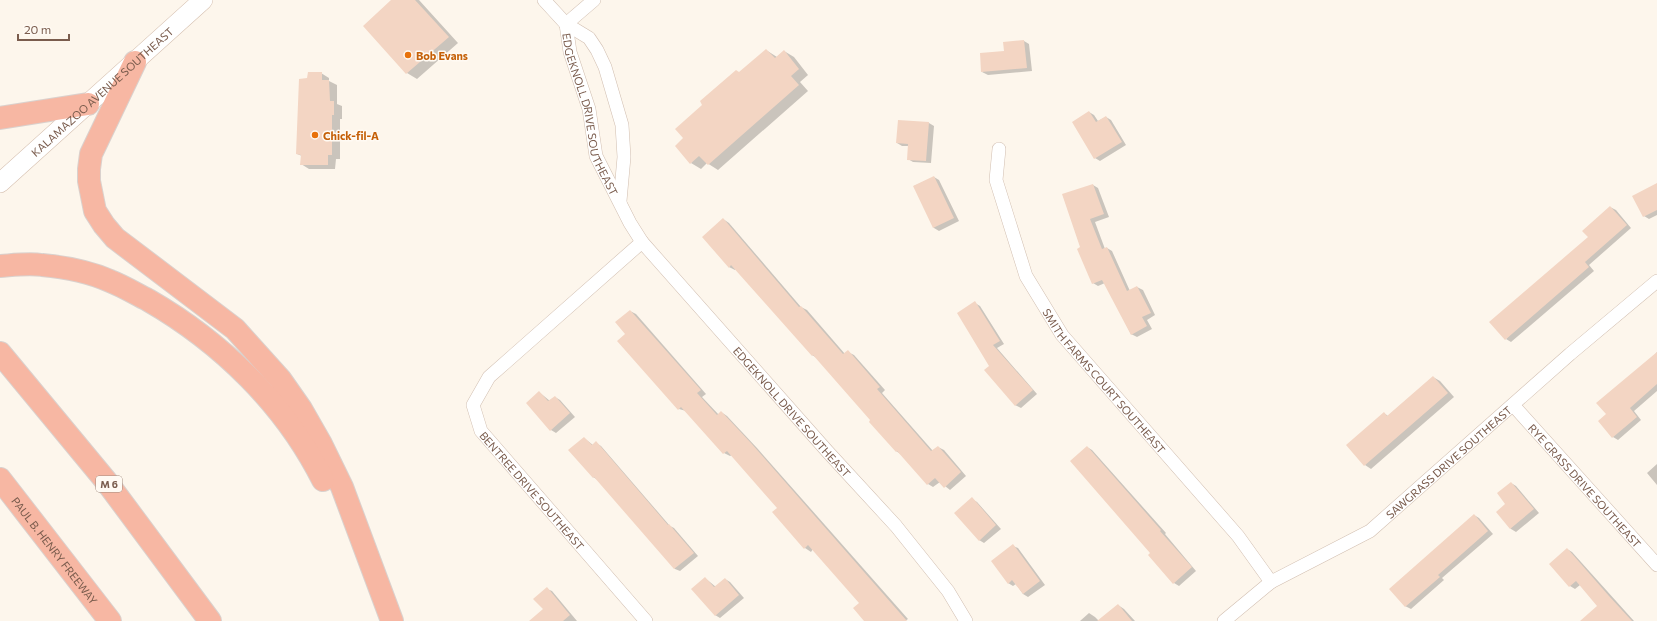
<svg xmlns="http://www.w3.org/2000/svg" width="1657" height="621" font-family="Commissioner,sans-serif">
	<rect width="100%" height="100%" fill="#fdf6ec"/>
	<path fill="#0003" d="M 392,0 L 419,0 L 458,43 L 417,79 L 407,73 Z
		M 1024,41 L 1029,44 L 1032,71 L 988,75 L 982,72 L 1005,52 Z
		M 766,50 L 777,57 L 784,51 L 794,57 L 808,75 L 800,82 L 808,91 L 718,170 L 707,163 L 701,169 L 691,163 L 740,73 Z
		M 321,73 L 329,78 L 329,81 L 337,85 L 337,104 L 342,106 L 342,119 L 340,119 L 340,159 L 336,159 L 335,169 L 309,169 L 301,164 L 302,156 L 297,154 L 308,79 Z
		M 1089,112 L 1094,115 L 1098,121 L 1106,117 L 1111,120 L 1126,145 L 1100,161 L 1095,158 Z
		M 929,123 L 934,126 L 931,163 L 913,162 L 908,159 L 909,146 L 902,146 L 897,143 Z
		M 934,177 L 939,180 L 959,221 L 939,231 L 934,228 L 914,186 Z
		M 1657,184 L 1657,215 L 1649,219 L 1644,216 Z
		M 1093,185 L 1098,188 L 1109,217 L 1095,222 L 1105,249 L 1107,248 L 1112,251 L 1130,291 L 1137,287 L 1143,290 L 1155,315 L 1147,320 L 1152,329 L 1137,337 L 1131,334 L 1105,283 L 1098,286 L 1093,283 L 1063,195 Z
		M 1610,207 L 1616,210 L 1631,228 L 1589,265 L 1594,271 L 1511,342 L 1506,339 L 1589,237 Z
		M 723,219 L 729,223 L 801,307 L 807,310 L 845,354 L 848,352 L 854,355 L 885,390 L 882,393 L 933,451 L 938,447 L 944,450 L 966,476 L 950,490 L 940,482 L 933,487 L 928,484 L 902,455 L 896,451 L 872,421 L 817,358 L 812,355 L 736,269 L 735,270 L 729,267 Z
		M 975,303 L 980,306 L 1004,344 L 997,348 L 1037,394 L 1021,408 L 1015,405 L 990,366 Z
		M 630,311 L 636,314 L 706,394 L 702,397 L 719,415 L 721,412 L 727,416 L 757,448 L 908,619 L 905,621 L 866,621 L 860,603 L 813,549 L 811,552 L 805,548 L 778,508 L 732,455 L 730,456 L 724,453 L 686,411 L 679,409 L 626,334 Z
		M 1657,352 L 1657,391 L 1634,411 L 1641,420 L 1618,440 L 1613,437 L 1607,414 Z
		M 1433,377 L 1440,381 L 1454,397 L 1371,469 L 1365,465 L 1384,413 L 1388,416 Z
		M 539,392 L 550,401 L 555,397 L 560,400 L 575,417 L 556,433 L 551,430 Z
		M 584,438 L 593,445 L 596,443 L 601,446 L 670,526 L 674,528 L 698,556 L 680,571 L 675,569 L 598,480 L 593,477 Z
		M 1087,447 L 1092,450 L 1166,533 L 1165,534 L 1196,571 L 1179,586 L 1174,583 Z
		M 1657,464 L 1657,485 L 1647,473 Z
		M 1511,483 L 1516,486 L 1539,513 L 1516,532 L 1511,529 L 1497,512 L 1507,504 Z
		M 972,499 L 977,502 L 1001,529 L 984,543 L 979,540 Z
		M 1474,515 L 1479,518 L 1493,534 L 1442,578 L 1444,580 L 1411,609 L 1405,606 Z
		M 1013,546 L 1018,548 L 1045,585 L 1028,597 L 1023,594 L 1016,584 L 1013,586 L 1008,583 Z
		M 1567,549 L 1572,552 L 1634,621 L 1594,621 L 1599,606 L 1580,585 L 1575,589 L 1570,586 L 1550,564 Z
		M 705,578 L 716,587 L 725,579 L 730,582 L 744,598 L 720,618 L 715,615 Z
		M 547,589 L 552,591 L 577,621 L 537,621 L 544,609 Z
		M 1118,605 L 1124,609 L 1135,621 L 1099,621 Z
		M 1089,613 L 1095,617 L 1099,621 L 1080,621 Z"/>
	<path fill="#f3d5c3" d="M 391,0 L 415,0 L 449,37 L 406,74 L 363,26 Z
		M 1024,40 L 1027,68 L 981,72 L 980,53 L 1004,51 L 1003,42 Z
		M 766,49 L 775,58 L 784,50 L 799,69 L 791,76 L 799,85 L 708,165 L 699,156 L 690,164 L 675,146 L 683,138 L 675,129 L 702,105 L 700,101 L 736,70 L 739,72 Z
		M 308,72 L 322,72 L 322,80 L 329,80 L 330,101 L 334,101 L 334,115 L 332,115 L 332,155 L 328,155 L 328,165 L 300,165 L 301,155 L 296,154 L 299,79 L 307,78 Z
		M 1089,111 L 1096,122 L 1106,116 L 1122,142 L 1094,159 L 1072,122 Z
		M 898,120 L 929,122 L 926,161 L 907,160 L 908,144 L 896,143 Z
		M 934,176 L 954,218 L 933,228 L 913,186 Z
		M 1657,183 L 1657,210 L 1643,217 L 1632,196 Z
		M 1093,184 L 1104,214 L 1090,219 L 1102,249 L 1107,247 L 1127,291 L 1137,286 L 1151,313 L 1142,317 L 1147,326 L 1131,335 L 1102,280 L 1092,284 L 1077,249 L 1080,247 L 1062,194 Z
		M 1610,206 L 1627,225 L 1585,262 L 1589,267 L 1505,340 L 1489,322 L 1588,237 L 1582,231 Z
		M 723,218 L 799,307 L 801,306 L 843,354 L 848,350 L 880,387 L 877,389 L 931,451 L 938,446 L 961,472 L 944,488 L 935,478 L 927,485 L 897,451 L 896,452 L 869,422 L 870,420 L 813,355 L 812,356 L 731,265 L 729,268 L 702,237 Z
		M 975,301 L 1000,341 L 993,345 L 1033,390 L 1015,406 L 984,370 L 989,366 L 957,313 Z
		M 630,310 L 701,390 L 697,393 L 717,415 L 721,411 L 751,443 L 907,621 L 864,621 L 853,608 L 859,603 L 808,545 L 804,549 L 772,512 L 777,508 L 727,451 L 723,454 L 681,407 L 678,410 L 617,341 L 625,334 L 615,322 Z
		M 1657,352 L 1657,384 L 1630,408 L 1637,417 L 1612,438 L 1598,421 L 1606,414 L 1596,403 Z
		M 1433,376 L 1448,393 L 1364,466 L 1346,445 L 1384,412 L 1387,416 Z
		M 539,391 L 548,401 L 555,396 L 570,413 L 550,431 L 526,403 Z
		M 584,437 L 592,445 L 596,441 L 668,525 L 669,524 L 694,553 L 674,569 L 594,477 L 593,478 L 568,450 Z
		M 1087,446 L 1161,530 L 1160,531 L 1192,567 L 1173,584 L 1148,555 L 1150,553 L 1070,461 Z
		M 1511,482 L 1534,509 L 1510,529 L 1496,512 L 1505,504 L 1497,493 Z
		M 972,497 L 996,525 L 979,541 L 954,513 Z
		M 1474,514 L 1488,531 L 1438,575 L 1440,577 L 1405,607 L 1389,589 Z
		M 1013,544 L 1040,581 L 1023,594 L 1012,580 L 1008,584 L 991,561 Z
		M 1567,548 L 1609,596 L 1632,621 L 1580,621 L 1597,606 L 1576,581 L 1569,587 L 1549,564 Z
		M 705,577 L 714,587 L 725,578 L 739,595 L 715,616 L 691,589 Z
		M 547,587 L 570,615 L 563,621 L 529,621 L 543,609 L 533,599 Z
		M 1118,604 L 1132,621 L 1097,621 Z"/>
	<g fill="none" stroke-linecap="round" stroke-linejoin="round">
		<g stroke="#d1beb0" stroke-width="14">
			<g id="street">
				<path d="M 544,0 L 566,24 L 589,38 L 597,50 L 605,67 L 622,125 L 624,157 L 620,201"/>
				<path id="s1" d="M 566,24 L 570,52 L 589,109 L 596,156 L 630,223 L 642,242 L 827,451 L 896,526 L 948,591 L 966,621"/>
				<path d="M 566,24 L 594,0"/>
				<path id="s2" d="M 999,149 L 996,180 L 1026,276 L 1062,335 L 1238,536 L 1271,582"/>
				<path id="s3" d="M 642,242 L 489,377 L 473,405 L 481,431 L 646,621"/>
				<path id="s4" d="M 1513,405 L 1657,565"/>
				<path id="s5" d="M 1224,621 L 1271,582 L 1370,531 L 1570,354 L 1657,281"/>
			</g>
		</g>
		<g stroke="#d6c0b0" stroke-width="20">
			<g id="secondary">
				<path id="s6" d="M 0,183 L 203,0"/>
			</g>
		</g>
		<g stroke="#dad1cd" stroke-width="24">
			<g id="highway">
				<path d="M 135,62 L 91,154 L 89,169 L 89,181 L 95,211 L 104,225 L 115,238 L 235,329 L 280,379 L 301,409 L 321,444 L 342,487 L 392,621"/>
				<path d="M 0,118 L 88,104"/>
				<path d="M 0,266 C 14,265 29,263 42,265 C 64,267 90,272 110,281 C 123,286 136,294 148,300 C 221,342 285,404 323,480"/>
				<path d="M 0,353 L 106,481 L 210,621"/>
				<path id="s7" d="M 0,479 L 110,621"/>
			</g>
		</g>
		<use href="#street" stroke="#fff" stroke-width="13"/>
		<use href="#secondary" stroke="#fff" stroke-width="19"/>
		<use href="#highway" stroke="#f7b7a3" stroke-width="22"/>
	</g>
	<g fill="#e8710a" stroke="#fffaf3" stroke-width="1.5">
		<circle cx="408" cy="55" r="4"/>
		<circle cx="315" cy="135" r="4"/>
	</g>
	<g text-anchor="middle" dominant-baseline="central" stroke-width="3" stroke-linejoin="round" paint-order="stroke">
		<rect fill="#fffaf3" stroke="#a28b7f" stroke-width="1" x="96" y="476" width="26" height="16" rx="3"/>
		<g font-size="10" font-weight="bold" fill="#7a5c4d">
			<text x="109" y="484">M 6</text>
		</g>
		<g font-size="11" font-weight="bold" fill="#c56008" stroke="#fffaf3" text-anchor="start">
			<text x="416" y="55">Bob Evans</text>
			<text x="323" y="135">Chick-fil-A</text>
		</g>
		<g font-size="11" fill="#7a5c4d" stroke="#fffaf3">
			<text stroke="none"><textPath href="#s6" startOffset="137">KALAMAZOO AVENUE SOUTHEAST</textPath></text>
			<text stroke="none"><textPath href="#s1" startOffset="94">EDGEKNOLL DRIVE SOUTHEAST</textPath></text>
			<text stroke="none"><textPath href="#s2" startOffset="263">SMITH FARMS COURT SOUTHEAST</textPath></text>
			<text stroke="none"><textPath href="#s1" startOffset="460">EDGEKNOLL DRIVE SOUTHEAST</textPath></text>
			<text stroke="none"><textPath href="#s5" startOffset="277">SAWGRASS DRIVE SOUTHEAST</textPath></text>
			<text stroke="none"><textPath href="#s4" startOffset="108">RYE GRASS DRIVE SOUTHEAST</textPath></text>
			<text stroke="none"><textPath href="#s3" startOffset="342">BENTREE DRIVE SOUTHEAST</textPath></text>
			<text stroke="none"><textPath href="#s7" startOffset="90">PAUL B. HENRY FREEWAY</textPath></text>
		</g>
	</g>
	<path d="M18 34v6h51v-6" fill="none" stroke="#7a5c4d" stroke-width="2"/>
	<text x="24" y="34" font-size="12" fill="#7a5c4d" stroke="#fffaf3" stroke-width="3" paint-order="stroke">20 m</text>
</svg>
